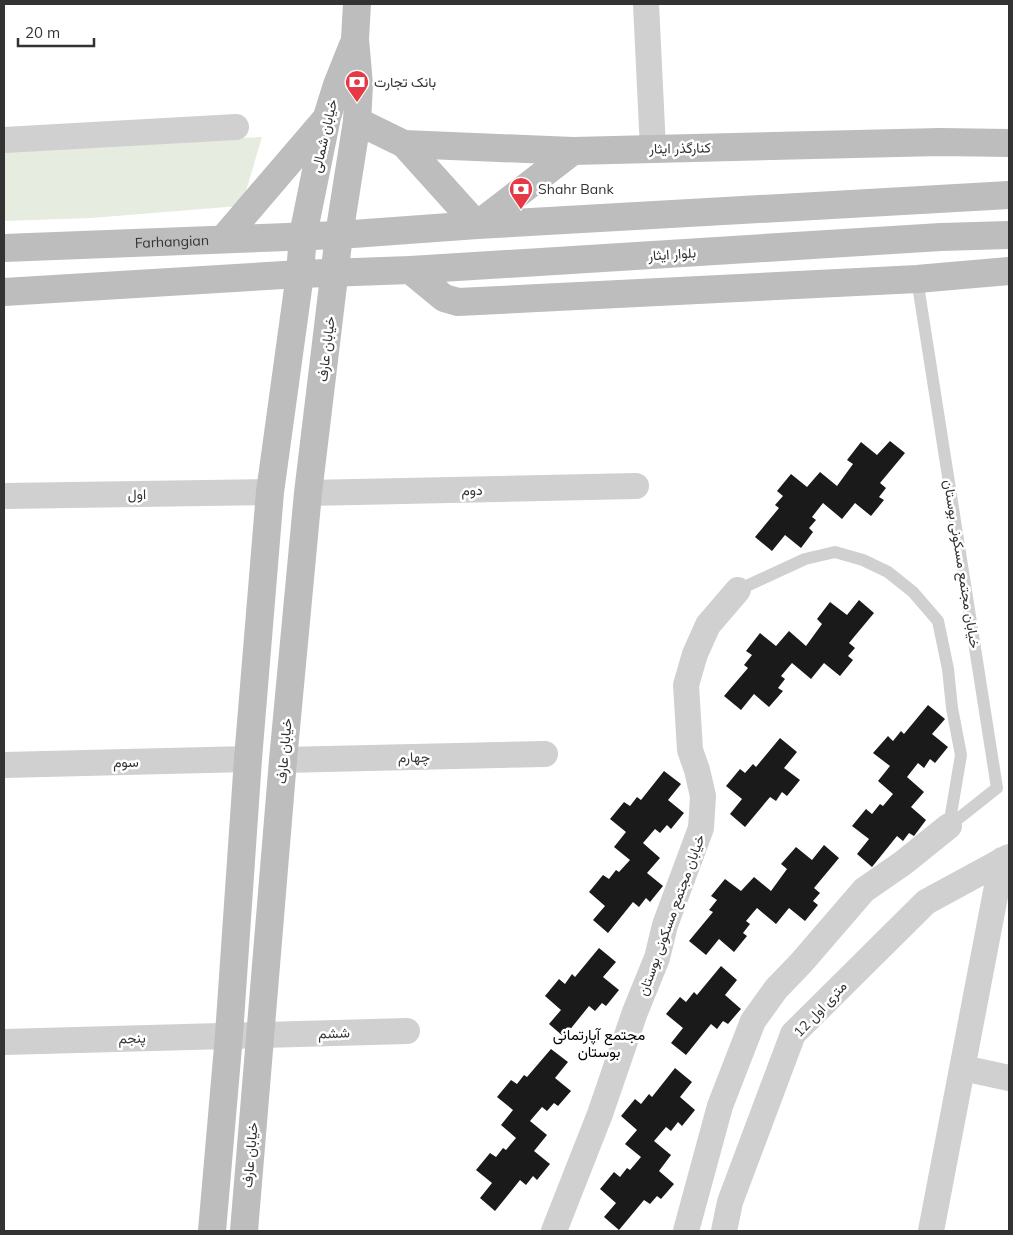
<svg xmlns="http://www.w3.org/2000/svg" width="1013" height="1235" font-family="Mulish,Vazirmatn,sans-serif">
	<rect width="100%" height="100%" fill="#fff"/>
	<path fill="#e6ecdf" d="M 262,137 L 246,191 L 239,206 L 91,218 L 4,221 L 4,148 Z"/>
	<path fill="#1a1a1a" d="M 890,441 L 905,453 L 880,483 L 886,488 L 879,497 L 884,500 L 871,516 L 855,503 L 842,519 L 823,503 L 812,517 L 816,520 L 809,528 L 813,532 L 801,548 L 785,535 L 772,551 L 755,537 L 779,508 L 775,505 L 783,496 L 777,491 L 791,474 L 807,487 L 820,472 L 837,486 L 853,464 L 847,460 L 861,442 L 877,455 Z
		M 859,600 L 874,613 L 849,643 L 855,648 L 848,656 L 853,660 L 840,676 L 824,663 L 811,679 L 792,663 L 781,676 L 785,679 L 778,688 L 783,691 L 769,707 L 754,694 L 741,710 L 724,696 L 748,668 L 744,665 L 752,655 L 746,651 L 760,633 L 776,646 L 789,631 L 806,646 L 822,624 L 817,619 L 830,602 L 847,615 Z
		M 928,705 L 945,719 L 932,734 L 948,747 L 935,763 L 930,759 L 924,768 L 918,763 L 907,777 L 924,792 L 911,807 L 926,820 L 914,836 L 909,833 L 903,841 L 897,836 L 872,867 L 857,854 L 869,839 L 852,826 L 866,809 L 872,814 L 880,804 L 883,806 L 893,794 L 878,781 L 890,766 L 873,753 L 888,736 L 893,741 L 901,731 L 904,734 Z
		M 780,738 L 797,752 L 784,768 L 800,780 L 787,796 L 782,792 L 776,801 L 770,797 L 745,827 L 730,814 L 742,799 L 726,786 L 740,769 L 745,773 L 753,764 L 756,767 Z
		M 664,771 L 681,784 L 668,800 L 684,813 L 671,829 L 667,825 L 660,833 L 655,829 L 643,843 L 660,858 L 647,873 L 663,886 L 650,902 L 646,898 L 639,907 L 633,902 L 608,933 L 593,920 L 605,906 L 589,892 L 603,875 L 609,879 L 616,870 L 619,872 L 630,860 L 614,847 L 626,832 L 610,819 L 624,802 L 630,806 L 637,797 L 641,800 Z
		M 824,845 L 839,858 L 814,888 L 820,893 L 813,901 L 818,905 L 805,921 L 789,908 L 776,924 L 757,908 L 746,921 L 750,924 L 743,933 L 747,936 L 734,952 L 719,939 L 706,955 L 689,941 L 713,912 L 709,910 L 717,900 L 711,896 L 725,879 L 741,891 L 754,877 L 771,891 L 787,869 L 781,864 L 796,847 L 812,860 Z
		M 599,948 L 616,962 L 603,977 L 619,990 L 606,1006 L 602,1003 L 595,1011 L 589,1006 L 564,1037 L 549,1024 L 561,1010 L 545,996 L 559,979 L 565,984 L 572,974 L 575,977 Z
		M 721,966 L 737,980 L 725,995 L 741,1009 L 728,1024 L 723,1021 L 717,1029 L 711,1024 L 686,1055 L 671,1043 L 683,1028 L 666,1014 L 680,997 L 686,1002 L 694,992 L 697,995 Z
		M 551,1049 L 568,1062 L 555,1078 L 571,1091 L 558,1106 L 554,1103 L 547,1111 L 542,1107 L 530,1121 L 547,1135 L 534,1151 L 550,1164 L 537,1180 L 533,1176 L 526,1185 L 520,1180 L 495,1211 L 480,1198 L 492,1183 L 476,1170 L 490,1153 L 496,1157 L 503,1148 L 506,1150 L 516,1138 L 501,1125 L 513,1110 L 497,1097 L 511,1080 L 517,1084 L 524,1075 L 527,1077 Z
		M 675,1068 L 692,1082 L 680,1097 L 695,1110 L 682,1126 L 678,1122 L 671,1131 L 666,1127 L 654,1141 L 671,1155 L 659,1171 L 674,1184 L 661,1199 L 657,1196 L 650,1204 L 644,1200 L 619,1230 L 604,1217 L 616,1203 L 600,1189 L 614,1172 L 620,1177 L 627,1168 L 630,1170 L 641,1157 L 625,1144 L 637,1130 L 621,1116 L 635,1099 L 641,1104 L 649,1094 L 652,1097 Z"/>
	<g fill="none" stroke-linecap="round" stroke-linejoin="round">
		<path stroke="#d0d0d0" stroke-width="12" d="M 917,279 L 997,788 L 949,826
			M 738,590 L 805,559 L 835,552 L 863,560 L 888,572 L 913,592 L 938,621 L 948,669 L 952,708 L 961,755 L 949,826"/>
		<path stroke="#d0d0d0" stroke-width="26" d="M 646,4 L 653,149
			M 4,140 L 236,127
			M 308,493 L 636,486
			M 4,496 L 270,492
			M 283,760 L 545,754
			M 4,765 L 248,759
			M 4,1042 L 407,1031
			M 963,1068 L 1009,1078
			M 554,1231 L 600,1114 L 635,1012 L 657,958 L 665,925 L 701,828 L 703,796 L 697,770 L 690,750 L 686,685 L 695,654 L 708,625 L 738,590
			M 686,1231 L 720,1106 L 753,1021 L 776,989 L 801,963 L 864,890 L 903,863 L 949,826
			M 724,1231 L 730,1202 L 793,1034 L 926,902 L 1009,857
			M 931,1231 L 1002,860"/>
		<g stroke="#bdbdbd" stroke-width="28">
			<path d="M 357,121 L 404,144 L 573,151 L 940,142 L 1009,143"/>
			<path d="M 404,144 L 477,225 L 573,151"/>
			<path d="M 224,238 L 325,120"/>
			<path id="s1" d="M 4,248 L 339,235 L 477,225 L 1009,195"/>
			<path d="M 410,270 L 444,298 L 458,302 L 917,279 L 1009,271"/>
			<path d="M 4,292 L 300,274 L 410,270 L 941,237 L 1009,235"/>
			<path d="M 212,1231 L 229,1035 L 248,759 L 270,492 L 300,274 L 303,235 L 327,117 L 337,85 L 353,45"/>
			<path d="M 244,1231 L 283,760 L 308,493 L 339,235 L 357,121 L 359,85 L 355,39 L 357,4"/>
		</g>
	</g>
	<defs>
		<g id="bank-pin" transform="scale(1.25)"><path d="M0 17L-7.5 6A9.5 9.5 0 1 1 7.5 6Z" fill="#e63946" stroke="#fff"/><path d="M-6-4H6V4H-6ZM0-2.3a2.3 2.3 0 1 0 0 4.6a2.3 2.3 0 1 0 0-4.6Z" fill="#fff"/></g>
	</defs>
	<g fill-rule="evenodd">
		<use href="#bank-pin" x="357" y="82"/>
		<use href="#bank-pin" x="521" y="189"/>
	</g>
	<g text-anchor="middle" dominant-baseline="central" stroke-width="5" stroke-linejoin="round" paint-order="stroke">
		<g font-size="14" fill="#333" stroke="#fff" text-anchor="start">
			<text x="374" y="82">بانک تجارت</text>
			<text x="538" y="189">Shahr Bank</text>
		</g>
		<g font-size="14" fill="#333" stroke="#fff">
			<text transform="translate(324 136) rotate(-77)">خیابان شمالی</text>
			<text transform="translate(680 148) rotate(-1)">کنارگذر ایثار</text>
			<text stroke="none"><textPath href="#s1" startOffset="168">Farhangian</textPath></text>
			<text transform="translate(672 254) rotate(-4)">بلوار ایثار</text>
			<text transform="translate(326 349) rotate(-83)">خیابان عارف</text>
			<text transform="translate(472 490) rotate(-1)">دوم</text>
			<text transform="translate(137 494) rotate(-1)">اول</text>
			<text transform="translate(962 564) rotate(81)">خیابان مجتمع مسکونی بوستان</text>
			<text transform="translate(284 751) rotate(-85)">خیابان عارف</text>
			<text transform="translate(414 757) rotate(-1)">چهارم</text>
			<text transform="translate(126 762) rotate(-1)">سوم</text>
			<text transform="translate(671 915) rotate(-70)">خیابان مجتمع مسکونی بوستان</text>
			<text transform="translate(820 1009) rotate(-47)">12 متری اول</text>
			<text transform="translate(334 1033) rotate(-2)">ششم</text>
			<text transform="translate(132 1038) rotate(-2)">پنجم</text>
			<text transform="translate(250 1155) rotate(-85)">خیابان عارف</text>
		</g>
		<g font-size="15" fill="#000" stroke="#fff">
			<text x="599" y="1034">مجتمع آپارتمانی<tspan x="599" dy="17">بوستان</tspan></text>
		</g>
	</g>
	<rect width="1013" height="1235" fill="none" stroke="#333333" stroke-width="10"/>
	<path d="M18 38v8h76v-8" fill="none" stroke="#333333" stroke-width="2.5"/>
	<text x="25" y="38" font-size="15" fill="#333333" stroke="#ffffff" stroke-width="4" paint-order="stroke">20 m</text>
</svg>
